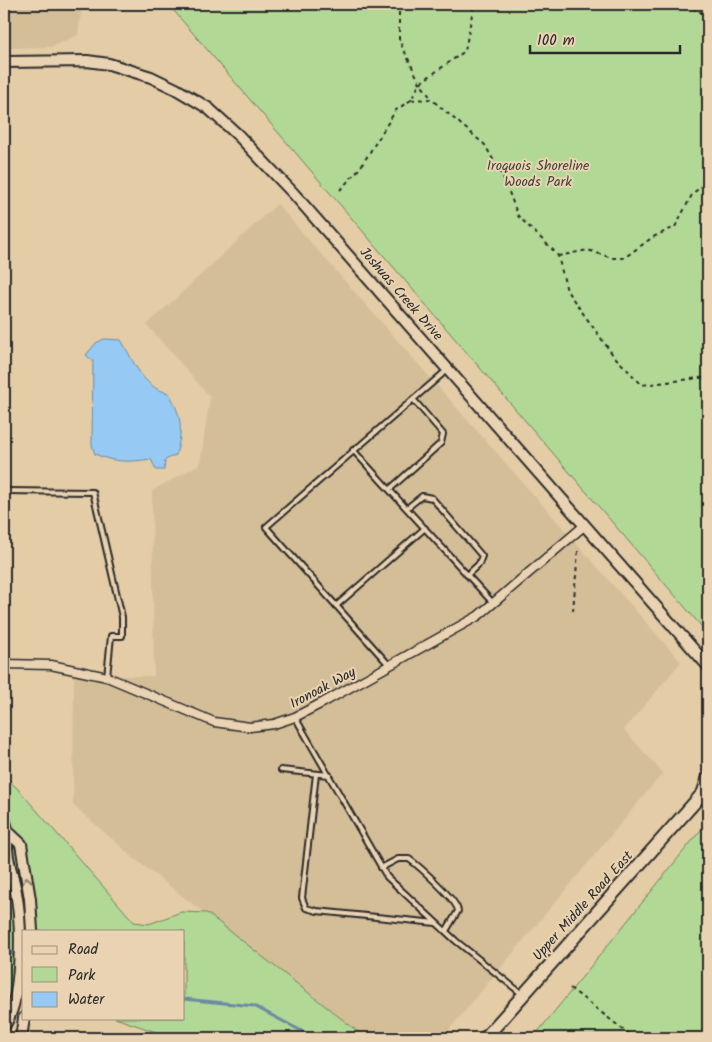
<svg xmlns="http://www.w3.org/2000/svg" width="712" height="1042" font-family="Kalam,sans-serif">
	<rect width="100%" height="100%" fill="#e3cca6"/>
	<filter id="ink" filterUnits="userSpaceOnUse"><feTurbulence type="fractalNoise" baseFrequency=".02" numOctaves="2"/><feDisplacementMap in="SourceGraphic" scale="10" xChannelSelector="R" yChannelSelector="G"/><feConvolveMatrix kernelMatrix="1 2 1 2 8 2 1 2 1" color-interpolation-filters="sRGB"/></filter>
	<g filter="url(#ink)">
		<path fill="#d4be98" d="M 4,4 L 82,4 L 78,35 L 51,47 L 4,48 Z
			M 277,204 L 681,662 L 624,730 L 663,773 L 442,1038 L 366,1038 L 136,860 L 73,805 L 74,676 L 154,676 L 152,491 L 200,464 L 210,397 L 147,325 Z"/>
		<path fill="#b1d894" stroke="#6e8260" d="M 168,4 L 708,4 L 708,634 Z
			M 4,776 L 18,789 L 134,922 L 149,924 L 181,912 L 207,913 L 366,1038 L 187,1038 L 159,1033 L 115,1018 L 184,1018 L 184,931 L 24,931 L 24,998 L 4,999 Z
			M 708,821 L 708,1038 L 533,1038 Z"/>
		<path fill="#96caf4" stroke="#6b8aa4" d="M 104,339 L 121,340 C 134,361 142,388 169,393 C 182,417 183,429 176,455 L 165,460 L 164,470 L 156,470 L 151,459 C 130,462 114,463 95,454 L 92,445 L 93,361 L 86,355 L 96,343 Z"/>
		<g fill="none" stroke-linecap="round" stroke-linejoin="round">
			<path stroke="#6b8aa4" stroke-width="3" d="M 4,947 L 18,959
				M 184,999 L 254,1006 L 315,1038"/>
			<g stroke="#2b2b2b" stroke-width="8">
				<path id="service" d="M 353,450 L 493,603
					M 390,489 L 441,443 L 443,434 L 413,399
					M 4,491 L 93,492 L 122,617 L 122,636 L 111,636 L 107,677
					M 407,508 L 422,496 L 432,498 L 482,556 L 479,564 L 467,575
					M 336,606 L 425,528
					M 390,666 L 266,527 L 447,370
					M 295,717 L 387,877 L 456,941 L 522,994
					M 281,770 L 329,775
					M 316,774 L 302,898 L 306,908 L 317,911 L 436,923
					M 381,868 L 398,859 L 409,859 C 419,866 457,900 458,911 L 446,931"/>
			</g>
			<g stroke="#2b2b2b" stroke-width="11">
				<path id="minor" d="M 4,664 L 51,665 L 107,677 L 214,722 L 250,727 L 274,724 L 295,717 L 324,702 L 478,616 L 585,525"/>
			</g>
			<g stroke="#2b2b2b" stroke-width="14">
				<path id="tertiary" d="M 4,62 L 87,61 L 109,64 L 151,77 L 176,89 L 208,108 L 238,135 L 294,194 L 708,666
					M 4,819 L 8,832 L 21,844 L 30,899 L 32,931
					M 4,1026 C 23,999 22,925 16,892 C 12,870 4,855 8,832
					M 21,1038 L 24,1018"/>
			</g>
			<g stroke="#2b2b2b" stroke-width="15">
				<path id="secondary" d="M 485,1038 L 703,793 L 708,778"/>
			</g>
			<path stroke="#2b2b2b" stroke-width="2" stroke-dasharray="4 4" stroke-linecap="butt" d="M 399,4 L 399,40 L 420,83 L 431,98
				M 685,4 L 708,16
				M 411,100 L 431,99 L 485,145 L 504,179 L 518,216 L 554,251 L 558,256 L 567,291 L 613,355 L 642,385 L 708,377
				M 340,190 L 360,168 L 396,110 L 411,100 L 420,83 L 465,51 L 474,4
				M 558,256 L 588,250 L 612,258 L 624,258 L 653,237 L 675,227 L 693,193 L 708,182
				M 573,611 L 578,551
				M 570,988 L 634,1038"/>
			<use href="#service" stroke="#ead3b2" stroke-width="4"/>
			<use href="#minor" stroke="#ead3b2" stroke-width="8"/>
			<use href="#tertiary" stroke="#ead3b2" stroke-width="10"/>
			<use href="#secondary" stroke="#ead3b2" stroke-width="11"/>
		</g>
		<defs><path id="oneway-chevron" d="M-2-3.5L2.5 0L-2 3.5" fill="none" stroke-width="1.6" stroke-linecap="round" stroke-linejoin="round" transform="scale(1.25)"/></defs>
		<use stroke="#8a7f6e" href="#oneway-chevron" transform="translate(27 880) rotate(-99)"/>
	</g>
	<g text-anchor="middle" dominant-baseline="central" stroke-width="4" stroke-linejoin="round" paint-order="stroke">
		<g font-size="14" fill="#3f453b" stroke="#ead3b2">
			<text x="538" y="166">Iroquois Shoreline<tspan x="538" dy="16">Woods Park</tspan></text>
		</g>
		<g font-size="14" fill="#2b2b2b" stroke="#ead3b2">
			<text transform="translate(401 294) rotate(49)">Joshuas Creek Drive</text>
			<text transform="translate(323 688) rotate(-28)">Ironoak Way</text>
			<text transform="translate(583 906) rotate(-48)">Upper Middle Road East</text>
		</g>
	</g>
	<rect width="712" height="1042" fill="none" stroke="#ead3b2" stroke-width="20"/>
	<rect x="10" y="10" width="692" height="1022" fill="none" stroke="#2b2b2b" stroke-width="2" filter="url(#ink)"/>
	<rect x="22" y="930" width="162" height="90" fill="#ead3b2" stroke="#9e907c"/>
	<rect x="32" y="946" width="25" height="8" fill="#ead3b2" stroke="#9e907c"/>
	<text x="68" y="954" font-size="15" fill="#2b2b2b">Road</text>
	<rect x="32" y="967" width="25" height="15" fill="#b1d894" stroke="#9e907c"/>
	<text x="68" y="980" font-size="15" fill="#2b2b2b">Park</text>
	<rect x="32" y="992" width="25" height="15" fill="#96caf4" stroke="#9e907c"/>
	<text x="68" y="1004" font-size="15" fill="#2b2b2b">Water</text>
	<path d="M530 45v8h150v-8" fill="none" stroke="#2b2b2b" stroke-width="2.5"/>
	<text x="537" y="45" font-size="15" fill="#2b2b2b" stroke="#ead3b2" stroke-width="4" paint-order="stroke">100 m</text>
</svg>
